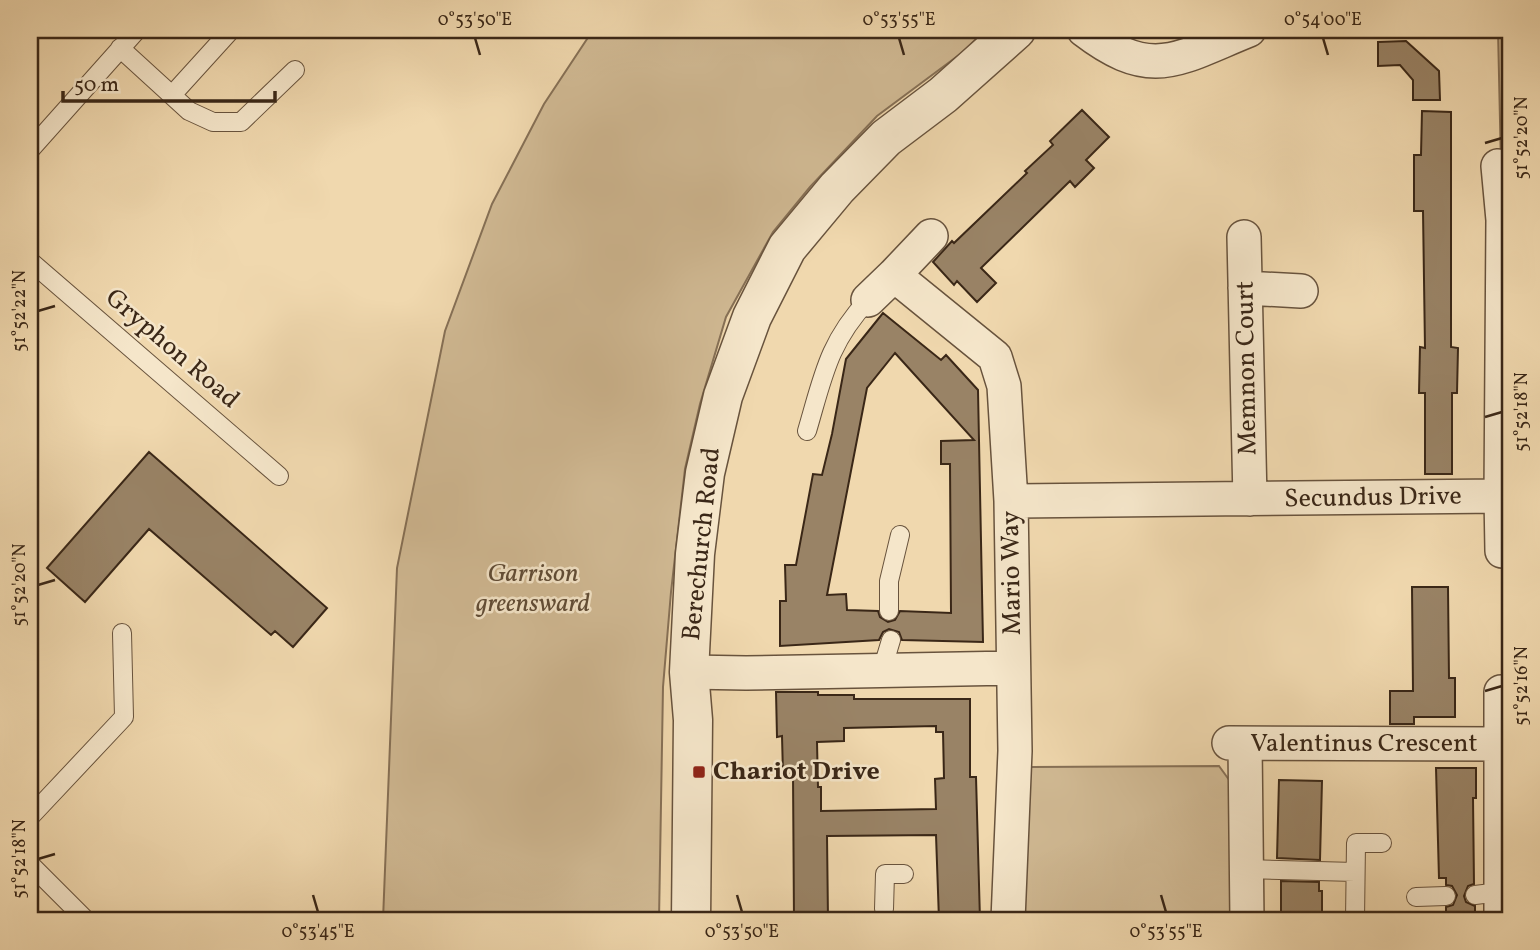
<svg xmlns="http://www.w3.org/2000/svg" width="1540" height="950" font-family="Vollkorn,serif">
	<rect width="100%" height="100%" fill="#f0d8ae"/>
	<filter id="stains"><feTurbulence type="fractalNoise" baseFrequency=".00286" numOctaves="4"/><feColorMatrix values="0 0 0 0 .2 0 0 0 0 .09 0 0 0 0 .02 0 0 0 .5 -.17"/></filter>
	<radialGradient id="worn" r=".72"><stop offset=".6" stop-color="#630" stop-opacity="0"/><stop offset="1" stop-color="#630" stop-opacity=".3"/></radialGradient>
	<path fill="#d1ba94" stroke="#867056" stroke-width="2" d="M 593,30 L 985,30 L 963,52 L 877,116 L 810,187 L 773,232 L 726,317 L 700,404 L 685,469 L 671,592 L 663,687 L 659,920 L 383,920 L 397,568 L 445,331 L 492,204 L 544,104 Z
		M 1498,30 L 1510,30 L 1510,175 L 1501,166 Z
		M 1219,766 L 1235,788 L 1237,920 L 1013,920 L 1010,782 L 1032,767 Z"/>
	<path fill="#998366" stroke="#3a2717" stroke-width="2" fill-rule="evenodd" d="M 1406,41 L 1439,71 L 1440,100 L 1413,100 L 1413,80 L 1400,65 L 1378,66 L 1378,42 Z
		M 1082,110 L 1109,137 L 1086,160 L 1094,168 L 1075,187 L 1070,181 L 981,268 L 996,283 L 977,302 L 957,281 L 954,285 L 933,262 L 952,241 L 954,243 L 1027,173 L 1025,171 L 1053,145 L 1050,141 Z
		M 1422,111 L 1451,112 L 1451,347 L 1458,348 L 1457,393 L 1452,393 L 1452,474 L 1425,474 L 1425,393 L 1419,393 L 1420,347 L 1425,348 L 1423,211 L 1414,211 L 1414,155 L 1421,155 Z
		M 883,313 L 941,360 L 946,355 L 978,390 L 983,642 L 902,640 L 899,632 L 889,629 L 883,632 L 879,640 L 780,646 L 780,601 L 786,601 L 785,565 L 796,565 L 813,474 L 822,475 L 832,434 L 846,359 ZM 895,353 L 974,440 L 941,441 L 941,464 L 950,464 L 951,613 L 900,611 L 895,620 L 888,622 L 880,617 L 878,611 L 847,610 L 846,594 L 827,595 L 867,388 Z
		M 149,452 L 327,608 L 293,647 L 275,631 L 271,635 L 149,529 L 85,602 L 47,568 Z
		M 1412,587 L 1448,587 L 1449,678 L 1455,678 L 1455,717 L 1414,717 L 1414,724 L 1390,724 L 1390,691 L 1413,691 Z
		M 776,692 L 818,692 L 818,695 L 854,695 L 854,699 L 970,699 L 970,777 L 976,777 L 980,920 L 939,920 L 936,835 L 827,836 L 828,920 L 794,920 L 793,774 L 783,774 L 782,736 L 777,737 ZM 936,726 L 936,732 L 943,732 L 944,778 L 935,779 L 936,809 L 821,811 L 821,787 L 818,787 L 817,742 L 844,741 L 844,728 Z
		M 1436,768 L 1476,768 L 1476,798 L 1473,798 L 1474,884 L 1468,886 L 1464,896 L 1466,902 L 1475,906 L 1475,920 L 1446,920 L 1446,907 L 1453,905 L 1457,895 L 1452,886 L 1446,885 L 1446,878 L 1439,878 Z
		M 1279,780 L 1322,781 L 1320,860 L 1277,858 Z
		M 1281,881 L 1319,882 L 1319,891 L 1322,891 L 1322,920 L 1281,920 Z"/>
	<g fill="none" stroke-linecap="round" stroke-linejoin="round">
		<g stroke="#68533d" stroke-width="20">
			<path id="service" d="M 120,48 L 189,111 L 213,122 L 241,122 L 295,70
				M 172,95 L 231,30
				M 30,150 L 137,30
				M 30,261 L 279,476
				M 807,431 C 823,377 828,343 868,300
				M 889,611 L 889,581 L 900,535
				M 882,670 L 891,640
				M 30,817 L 124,717 L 122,633
				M 30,864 L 86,920
				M 1246,869 L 1355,872
				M 1475,895 L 1500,892
				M 1416,897 L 1446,896
				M 884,909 L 885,874 L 904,874
				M 1355,920 L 1356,843 L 1382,843"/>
		</g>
		<g stroke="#68533d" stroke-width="36">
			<path id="minor" d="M 1084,30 C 1152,82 1177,59 1249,30
				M 1244,237 L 1250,499
				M 894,275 L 931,236
				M 1245,288 L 1301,291
				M 868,300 L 894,275 L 995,357 L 1004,386 L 1011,501 L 1015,751 L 1008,920
				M 1501,496 L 1502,551
				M 1011,501 L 1501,496 L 1503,220 L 1498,166
				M 689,672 L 746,673 L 1013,668
				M 1501,692 L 1501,920
				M 1229,743 L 1500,744
				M 1245,744 L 1247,920"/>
		</g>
		<g stroke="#68533d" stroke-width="41">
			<path id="tertiary" d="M 691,920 L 693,720 L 689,672 L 695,554 L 705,473 L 723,396 L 752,317 L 787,248 L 837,188 L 886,138 L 943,95 L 1016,30"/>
		</g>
		<use href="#service" stroke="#f5e6ca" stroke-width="18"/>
		<use href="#minor" stroke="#f5e6ca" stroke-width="33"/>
		<use href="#tertiary" stroke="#f5e6ca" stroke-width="38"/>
	</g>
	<path fill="none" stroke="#3a2717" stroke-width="2.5" d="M 475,38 L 480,55M 899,38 L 904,55M 1323,38 L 1328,55M 1485,143 L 1502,138M 38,311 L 55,306M 1485,417 L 1502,412M 38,585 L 55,580M 1485,691 L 1502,686M 38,859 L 55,854M 313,895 L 318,912M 737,895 L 742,912M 1161,895 L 1166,912"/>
	<rect fill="#8f2418" stroke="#f5e6ca" stroke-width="2.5" x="692" y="765" width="14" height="14" rx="3.5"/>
	<g text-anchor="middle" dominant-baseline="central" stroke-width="5" stroke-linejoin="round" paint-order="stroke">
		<g font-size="26" fill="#3a2717" stroke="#f5e6ca">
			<text transform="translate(172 349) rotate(41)">Gryphon Road</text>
			<text transform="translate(1247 368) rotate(-91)">Memnon Court</text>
			<text transform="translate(1373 498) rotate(-1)">Secundus Drive</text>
			<text transform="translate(702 544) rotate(-84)">Berechurch Road</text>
			<text transform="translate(1012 573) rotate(-91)">Mario Way</text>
			<text x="1364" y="744">Valentinus Crescent</text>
		</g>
		<g font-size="26" font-style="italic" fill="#604c36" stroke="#f5e6ca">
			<text x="533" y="574">Garrison<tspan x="533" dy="30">greensward</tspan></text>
		</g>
		<g font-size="26" font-weight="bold" fill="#3a2717" stroke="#f5e6ca" text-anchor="start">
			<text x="713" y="772">Chariot Drive</text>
		</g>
	</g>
	<rect width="1540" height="950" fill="none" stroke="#f0d8ae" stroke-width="77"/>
	<path d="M63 91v10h212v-10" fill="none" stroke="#3a2717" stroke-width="3.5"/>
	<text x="74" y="91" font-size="21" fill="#3a2717" stroke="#f5e6ca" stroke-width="5" paint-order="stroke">50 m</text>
	<rect x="38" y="38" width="1464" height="874" fill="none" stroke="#3a2717" stroke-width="2.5"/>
	<g font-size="18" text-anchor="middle" fill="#3a2717">
		<text x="475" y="25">0°53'50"E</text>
		<text x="899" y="25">0°53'55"E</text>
		<text x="1323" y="25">0°54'00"E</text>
		<text transform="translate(1521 138) rotate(-90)" y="6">51°52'20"N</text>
		<text transform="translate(19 311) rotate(-90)" y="6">51°52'22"N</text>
		<text transform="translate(1521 412) rotate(-90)" y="6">51°52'18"N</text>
		<text transform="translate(19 585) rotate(-90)" y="6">51°52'20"N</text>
		<text transform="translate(1521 686) rotate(-90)" y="6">51°52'16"N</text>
		<text transform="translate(19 859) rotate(-90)" y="6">51°52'18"N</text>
		<text x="318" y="937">0°53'45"E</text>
		<text x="742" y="937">0°53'50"E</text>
		<text x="1166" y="937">0°53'55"E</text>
	</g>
	<rect width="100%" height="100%" filter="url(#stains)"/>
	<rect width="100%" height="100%" fill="url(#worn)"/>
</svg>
